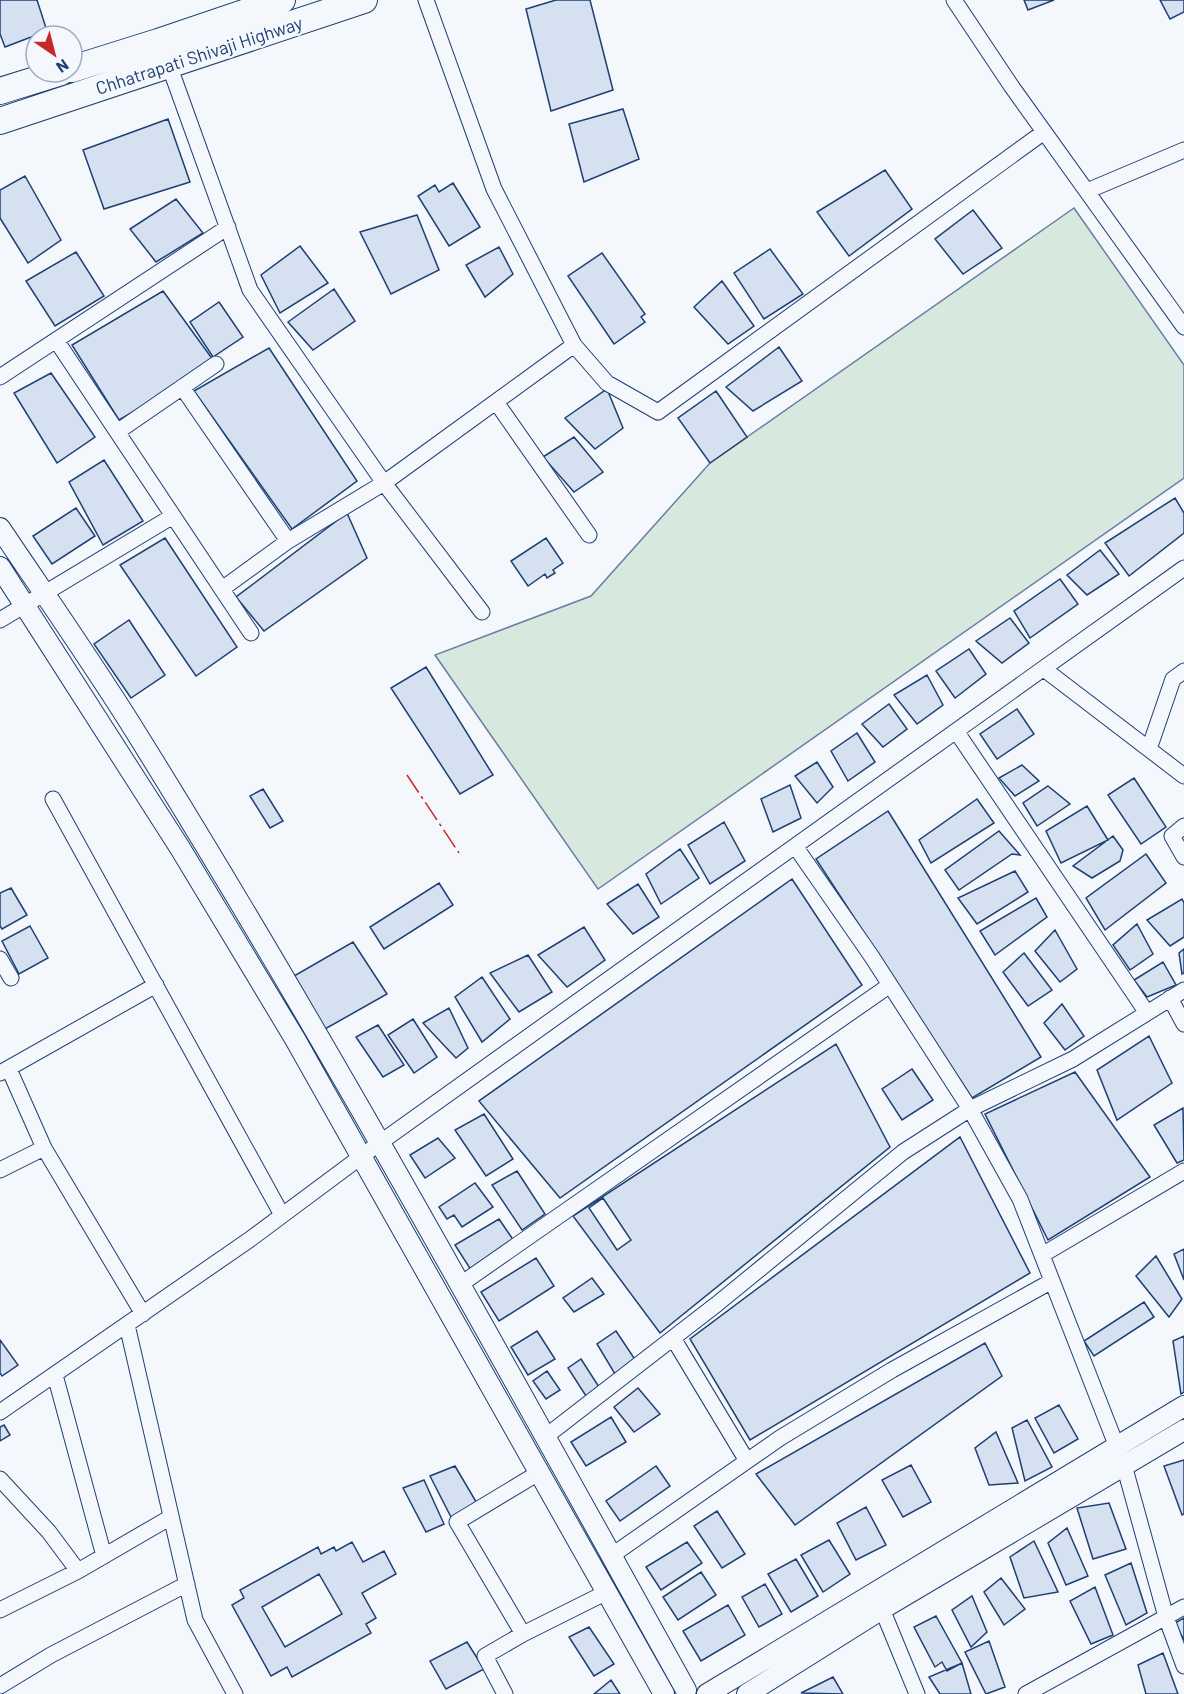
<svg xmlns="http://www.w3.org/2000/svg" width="1184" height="1694" font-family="Barlow,sans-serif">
	<rect width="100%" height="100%" fill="#f4f7fb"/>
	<path fill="#d7e8df" stroke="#687fa3" stroke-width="1.5" d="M 1074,208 L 1184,365 L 1184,478 L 598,889 L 435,655 L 591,596 L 710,463 Z"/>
	<path fill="#d5e0f0" stroke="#1d3f73" stroke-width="1.5" fill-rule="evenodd" d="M 0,0 L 37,0 L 47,31 L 5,47 L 0,34 Z
		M 556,0 L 590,0 L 613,90 L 551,111 L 526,9 Z
		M 1024,0 L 1054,0 L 1028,10 Z
		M 1160,0 L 1184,0 L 1184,12 L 1170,19 Z
		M 623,109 L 639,159 L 584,182 L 569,124 Z
		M 168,119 L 190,182 L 104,209 L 83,150 Z
		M 885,170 L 912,209 L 849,256 L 817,212 Z
		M 25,176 L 61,240 L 28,263 L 0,218 L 0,190 Z
		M 453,183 L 480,227 L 449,246 L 418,196 L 435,185 L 439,192 Z
		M 176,199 L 203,233 L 156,262 L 130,229 Z
		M 973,210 L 1002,248 L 963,274 L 935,239 Z
		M 417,215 L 439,270 L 391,294 L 360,232 Z
		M 300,246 L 328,283 L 280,313 L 261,275 Z
		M 499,247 L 513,274 L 485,297 L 466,265 Z
		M 770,249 L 803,294 L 764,319 L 734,273 Z
		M 76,252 L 104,296 L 55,326 L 26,281 Z
		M 602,253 L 645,314 L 641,317 L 645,322 L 614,344 L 568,276 Z
		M 722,281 L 754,326 L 728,344 L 694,307 Z
		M 334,289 L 355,321 L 313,350 L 288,322 Z
		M 163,291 L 216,364 L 119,420 L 72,345 Z
		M 219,302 L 243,337 L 213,357 L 190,322 Z
		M 779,347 L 802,381 L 753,411 L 726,387 Z
		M 269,348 L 357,481 L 292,529 L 194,391 Z
		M 51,373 L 95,437 L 57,463 L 14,393 Z
		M 607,389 L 623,428 L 595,449 L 565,418 Z
		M 716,391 L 747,437 L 710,463 L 678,418 Z
		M 574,437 L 603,472 L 574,492 L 543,457 Z
		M 104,460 L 143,521 L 103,545 L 69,482 Z
		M 1175,498 L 1184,513 L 1184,533 L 1129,576 L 1105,543 Z
		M 76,508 L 95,536 L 52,564 L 33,536 Z
		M 347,513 L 367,558 L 264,631 L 236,597 Z
		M 165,538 L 237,647 L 196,676 L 120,565 Z
		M 546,538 L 563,563 L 553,570 L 555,573 L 547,578 L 545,574 L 528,586 L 511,561 Z
		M 1100,550 L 1119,574 L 1087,595 L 1067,575 Z
		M 1060,579 L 1078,604 L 1030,638 L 1014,611 Z
		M 1010,618 L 1029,643 L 1002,663 L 976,641 Z
		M 129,620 L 165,675 L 131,698 L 94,644 Z
		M 969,649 L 986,674 L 955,698 L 936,671 Z
		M 426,667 L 493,775 L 460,794 L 391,688 Z
		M 927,675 L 943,705 L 917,724 L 894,695 Z
		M 889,704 L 907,729 L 883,747 L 862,724 Z
		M 1017,709 L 1034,734 L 997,759 L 980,734 Z
		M 857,733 L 875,762 L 848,781 L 831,751 Z
		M 817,762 L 833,787 L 817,803 L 795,776 Z
		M 1022,765 L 1039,781 L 1015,796 L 999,778 Z
		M 1134,778 L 1166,827 L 1141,844 L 1108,795 Z
		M 790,785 L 801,818 L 773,832 L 761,799 Z
		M 1048,786 L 1070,804 L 1037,826 L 1023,803 Z
		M 263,789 L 283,821 L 270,828 L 250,796 Z
		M 977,799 L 994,823 L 931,863 L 919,840 Z
		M 1087,806 L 1108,840 L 1061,863 L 1046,831 Z
		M 888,811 L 1041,1057 L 972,1098 L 816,859 Z
		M 724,822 L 745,861 L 710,884 L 688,845 Z
		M 999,831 L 1020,855 L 1012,854 L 959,890 L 945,870 Z
		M 1113,836 L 1123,850 L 1120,861 L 1092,878 L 1073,866 Z
		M 680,849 L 699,878 L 661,904 L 646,874 Z
		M 1146,854 L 1166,883 L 1105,930 L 1086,898 Z
		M 1015,871 L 1028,892 L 977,924 L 958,898 Z
		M 792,879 L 862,985 L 560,1198 L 479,1101 Z
		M 439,883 L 453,905 L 384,949 L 370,927 Z
		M 638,884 L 659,917 L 633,934 L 607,904 Z
		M 11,888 L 27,915 L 2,929 L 0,926 L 0,893 Z
		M 1036,898 L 1047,917 L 995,955 L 980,931 Z
		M 1182,899 L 1184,903 L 1184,937 L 1170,946 L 1147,920 Z
		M 1137,924 L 1153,954 L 1130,970 L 1113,945 Z
		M 30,926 L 48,958 L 19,974 L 2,941 Z
		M 584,927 L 605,960 L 567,987 L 538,955 Z
		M 1055,930 L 1077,969 L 1060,982 L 1035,951 Z
		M 353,942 L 387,994 L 325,1029 L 294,976 Z
		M 1184,949 L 1184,973 L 1182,974 L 1179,953 Z
		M 1024,953 L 1052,990 L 1028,1006 L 1003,972 Z
		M 528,955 L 552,992 L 519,1012 L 490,973 Z
		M 1163,962 L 1176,985 L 1147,997 L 1134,980 Z
		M 482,977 L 510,1019 L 482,1042 L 455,997 Z
		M 1062,1004 L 1084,1036 L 1065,1050 L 1044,1023 Z
		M 449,1008 L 468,1048 L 456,1058 L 423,1023 Z
		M 413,1019 L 437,1057 L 414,1073 L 388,1035 Z
		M 378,1025 L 404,1065 L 383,1077 L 356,1037 Z
		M 1149,1036 L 1172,1083 L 1117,1120 L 1097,1070 Z
		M 836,1044 L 890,1147 L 660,1333 L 573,1216 Z
		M 912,1069 L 933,1100 L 902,1120 L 882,1089 Z
		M 1075,1072 L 1150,1177 L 1048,1240 L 985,1114 Z
		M 1183,1108 L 1184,1160 L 1177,1163 L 1154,1125 Z
		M 484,1114 L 513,1159 L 486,1176 L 455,1130 Z
		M 960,1137 L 1030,1273 L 750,1440 L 690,1339 Z
		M 438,1138 L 455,1158 L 425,1178 L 410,1155 Z
		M 517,1171 L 545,1214 L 522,1230 L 492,1185 Z
		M 475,1183 L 493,1207 L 462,1227 L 454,1215 L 447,1219 L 439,1207 Z
		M 603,1198 L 631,1240 L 617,1250 L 589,1208 Z
		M 499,1219 L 514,1241 L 471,1270 L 455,1245 Z
		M 1184,1249 L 1184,1280 L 1174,1254 Z
		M 1156,1256 L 1182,1299 L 1169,1317 L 1136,1276 Z
		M 536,1258 L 554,1286 L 499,1321 L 481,1292 Z
		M 592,1278 L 604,1294 L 574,1312 L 563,1298 Z
		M 1144,1302 L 1154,1317 L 1094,1356 L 1084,1341 Z
		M 537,1331 L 555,1359 L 528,1375 L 511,1347 Z
		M 616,1331 L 636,1361 L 615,1374 L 597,1344 Z
		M 1184,1336 L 1184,1392 L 1181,1394 L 1173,1341 Z
		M 0,1340 L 18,1365 L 2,1376 L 0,1373 Z
		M 985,1343 L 1002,1376 L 795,1525 L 756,1474 Z
		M 581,1359 L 599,1387 L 586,1396 L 568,1368 Z
		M 547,1371 L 560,1390 L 546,1399 L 533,1381 Z
		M 638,1388 L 660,1414 L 634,1432 L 614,1407 Z
		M 1059,1405 L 1078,1439 L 1054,1453 L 1035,1418 Z
		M 611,1417 L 626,1442 L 586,1466 L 571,1442 Z
		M 1027,1420 L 1052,1467 L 1025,1481 L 1012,1428 Z
		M 4,1425 L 10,1435 L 0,1441 L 0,1427 Z
		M 996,1432 L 1018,1483 L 989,1485 L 975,1448 Z
		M 1184,1460 L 1184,1514 L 1182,1515 L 1164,1466 Z
		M 911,1465 L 931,1502 L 903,1517 L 882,1480 Z
		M 455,1466 L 478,1505 L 452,1519 L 430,1476 Z
		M 656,1466 L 670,1486 L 620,1521 L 606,1501 Z
		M 424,1480 L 444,1524 L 426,1532 L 403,1488 Z
		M 1109,1503 L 1126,1549 L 1093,1559 L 1077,1508 Z
		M 866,1507 L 886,1545 L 856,1560 L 837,1523 Z
		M 717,1511 L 745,1554 L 722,1568 L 694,1526 Z
		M 1067,1528 L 1088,1576 L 1066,1585 L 1048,1543 Z
		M 829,1540 L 850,1574 L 823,1592 L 801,1555 Z
		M 1034,1541 L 1058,1592 L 1024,1598 L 1010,1557 Z
		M 352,1542 L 363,1562 L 384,1551 L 396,1574 L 362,1593 L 376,1618 L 366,1624 L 371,1633 L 292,1677 L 287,1667 L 271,1676 L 232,1605 L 244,1598 L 240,1590 L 318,1547 L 321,1554 L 334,1547 L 336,1551 ZM 319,1574 L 342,1614 L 285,1647 L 262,1607 Z
		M 687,1542 L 702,1563 L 661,1590 L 646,1567 Z
		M 796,1559 L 818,1596 L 791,1612 L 768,1574 Z
		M 1131,1563 L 1147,1613 L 1126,1625 L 1105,1575 Z
		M 701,1572 L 716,1595 L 678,1620 L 663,1597 Z
		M 1001,1578 L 1025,1609 L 1004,1625 L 984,1592 Z
		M 765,1584 L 782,1614 L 759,1627 L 742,1597 Z
		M 1095,1587 L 1113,1635 L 1091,1644 L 1070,1601 Z
		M 972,1596 L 987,1632 L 971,1647 L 952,1610 Z
		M 728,1605 L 745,1635 L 701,1661 L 683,1631 Z
		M 936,1616 L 962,1663 L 947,1671 L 942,1662 L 935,1667 L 914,1627 Z
		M 1184,1618 L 1184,1640 L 1175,1623 Z
		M 589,1627 L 614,1664 L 594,1676 L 569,1637 Z
		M 989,1641 L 1005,1687 L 986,1694 L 965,1652 Z
		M 467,1642 L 484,1669 L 446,1689 L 430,1661 Z
		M 1163,1653 L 1178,1694 L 1146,1694 L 1138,1665 Z
		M 962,1663 L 971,1694 L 940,1694 L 929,1677 Z
		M 833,1677 L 843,1694 L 801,1693 Z
		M 611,1680 L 620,1694 L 594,1694 Z"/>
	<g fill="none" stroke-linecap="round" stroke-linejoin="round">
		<g stroke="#1d3f73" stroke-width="17">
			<path id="minor" d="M 426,0 L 494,189 L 574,345 L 607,383 L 658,412 L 1044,132
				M 954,0 L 1012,87 L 1184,327
				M 169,65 L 250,290 L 384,483 L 482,612
				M 1087,191 L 1184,150
				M 56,340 L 251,633
				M 0,377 L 228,227
				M 182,387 L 288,541 L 222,589
				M 496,402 L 589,535
				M 117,432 L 216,364
				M 288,541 L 384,483 L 574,345
				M 0,620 L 173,516
				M 1044,669 L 1184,776
				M 956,731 L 1147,1013
				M 1149,749 L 1173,679 L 1184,671
				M 53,799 L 282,1215
				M 1184,826 L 1172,836 L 1184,857
				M 795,846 L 872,957 L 970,1109 L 1020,1199 L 1124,1465 L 1166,1617 L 1184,1666
				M 0,959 L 11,978
				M 1170,998 L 1184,1024
				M 9,1069 L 44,1148
				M 0,1073 L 156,985
				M 0,1170 L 44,1148 L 143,1314
				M 1042,1255 L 1184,1171
				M 461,1284 L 890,985
				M 127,1325 L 195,1620 L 235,1694
				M 673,1338 L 747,1461
				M 55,1375 L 104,1556
				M 0,1412 L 249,1240 L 374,1147 L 1184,568
				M 545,1437 L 717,1304 L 903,1152 L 970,1109 L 1073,1059 L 1184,990
				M 540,1472 L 457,1522 L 523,1634 L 607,1592
				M 0,1479 L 49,1532 L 78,1571 L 171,1517
				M 611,1556 L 780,1438 L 892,1370 L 1052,1281
				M 882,1609 L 917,1694
				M 0,1610 L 78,1571
				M 0,1686 L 51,1655 L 187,1584
				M 505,1694 L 485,1656 L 523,1634
				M 1026,1694 L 1184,1607"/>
		</g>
		<g stroke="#1d3f73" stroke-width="22">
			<path id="tertiary" d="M 0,528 C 45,595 92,662 135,731 C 330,1044 507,1368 686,1690
				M 0,567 L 180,848 L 295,1039 L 664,1694
				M 707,1694 L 1184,1406
				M 747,1694 L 882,1609 L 1184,1430"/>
		</g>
		<g stroke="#1d3f73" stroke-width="28">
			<path id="trunk" d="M 72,69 L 158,42 L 282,0
				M 0,91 L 61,72
				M 0,121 L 364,0"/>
		</g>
		<use href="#minor" stroke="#f4f7fb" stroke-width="15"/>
		<use href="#tertiary" stroke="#f4f7fb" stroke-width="20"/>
		<use href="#trunk" stroke="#f4f7fb" stroke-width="26"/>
		<path stroke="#c62828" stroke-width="1.5" stroke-dasharray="21 4.5 3 4.5" stroke-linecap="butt" d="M 407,775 L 459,853"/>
	</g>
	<g text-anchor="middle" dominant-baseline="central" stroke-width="4.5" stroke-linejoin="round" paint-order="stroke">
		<g font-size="18" fill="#1d3f73" stroke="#f4f7fb">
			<text transform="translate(199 55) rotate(-18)">Chhatrapati Shivaji Highway</text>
		</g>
	</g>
	<g transform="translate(54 54) rotate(145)"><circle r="28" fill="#f4f7fb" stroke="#9eadc5" stroke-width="1.5"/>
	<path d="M0-4.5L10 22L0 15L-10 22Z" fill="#c62828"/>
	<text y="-9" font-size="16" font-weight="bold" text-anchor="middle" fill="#1d3f73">N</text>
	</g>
</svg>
